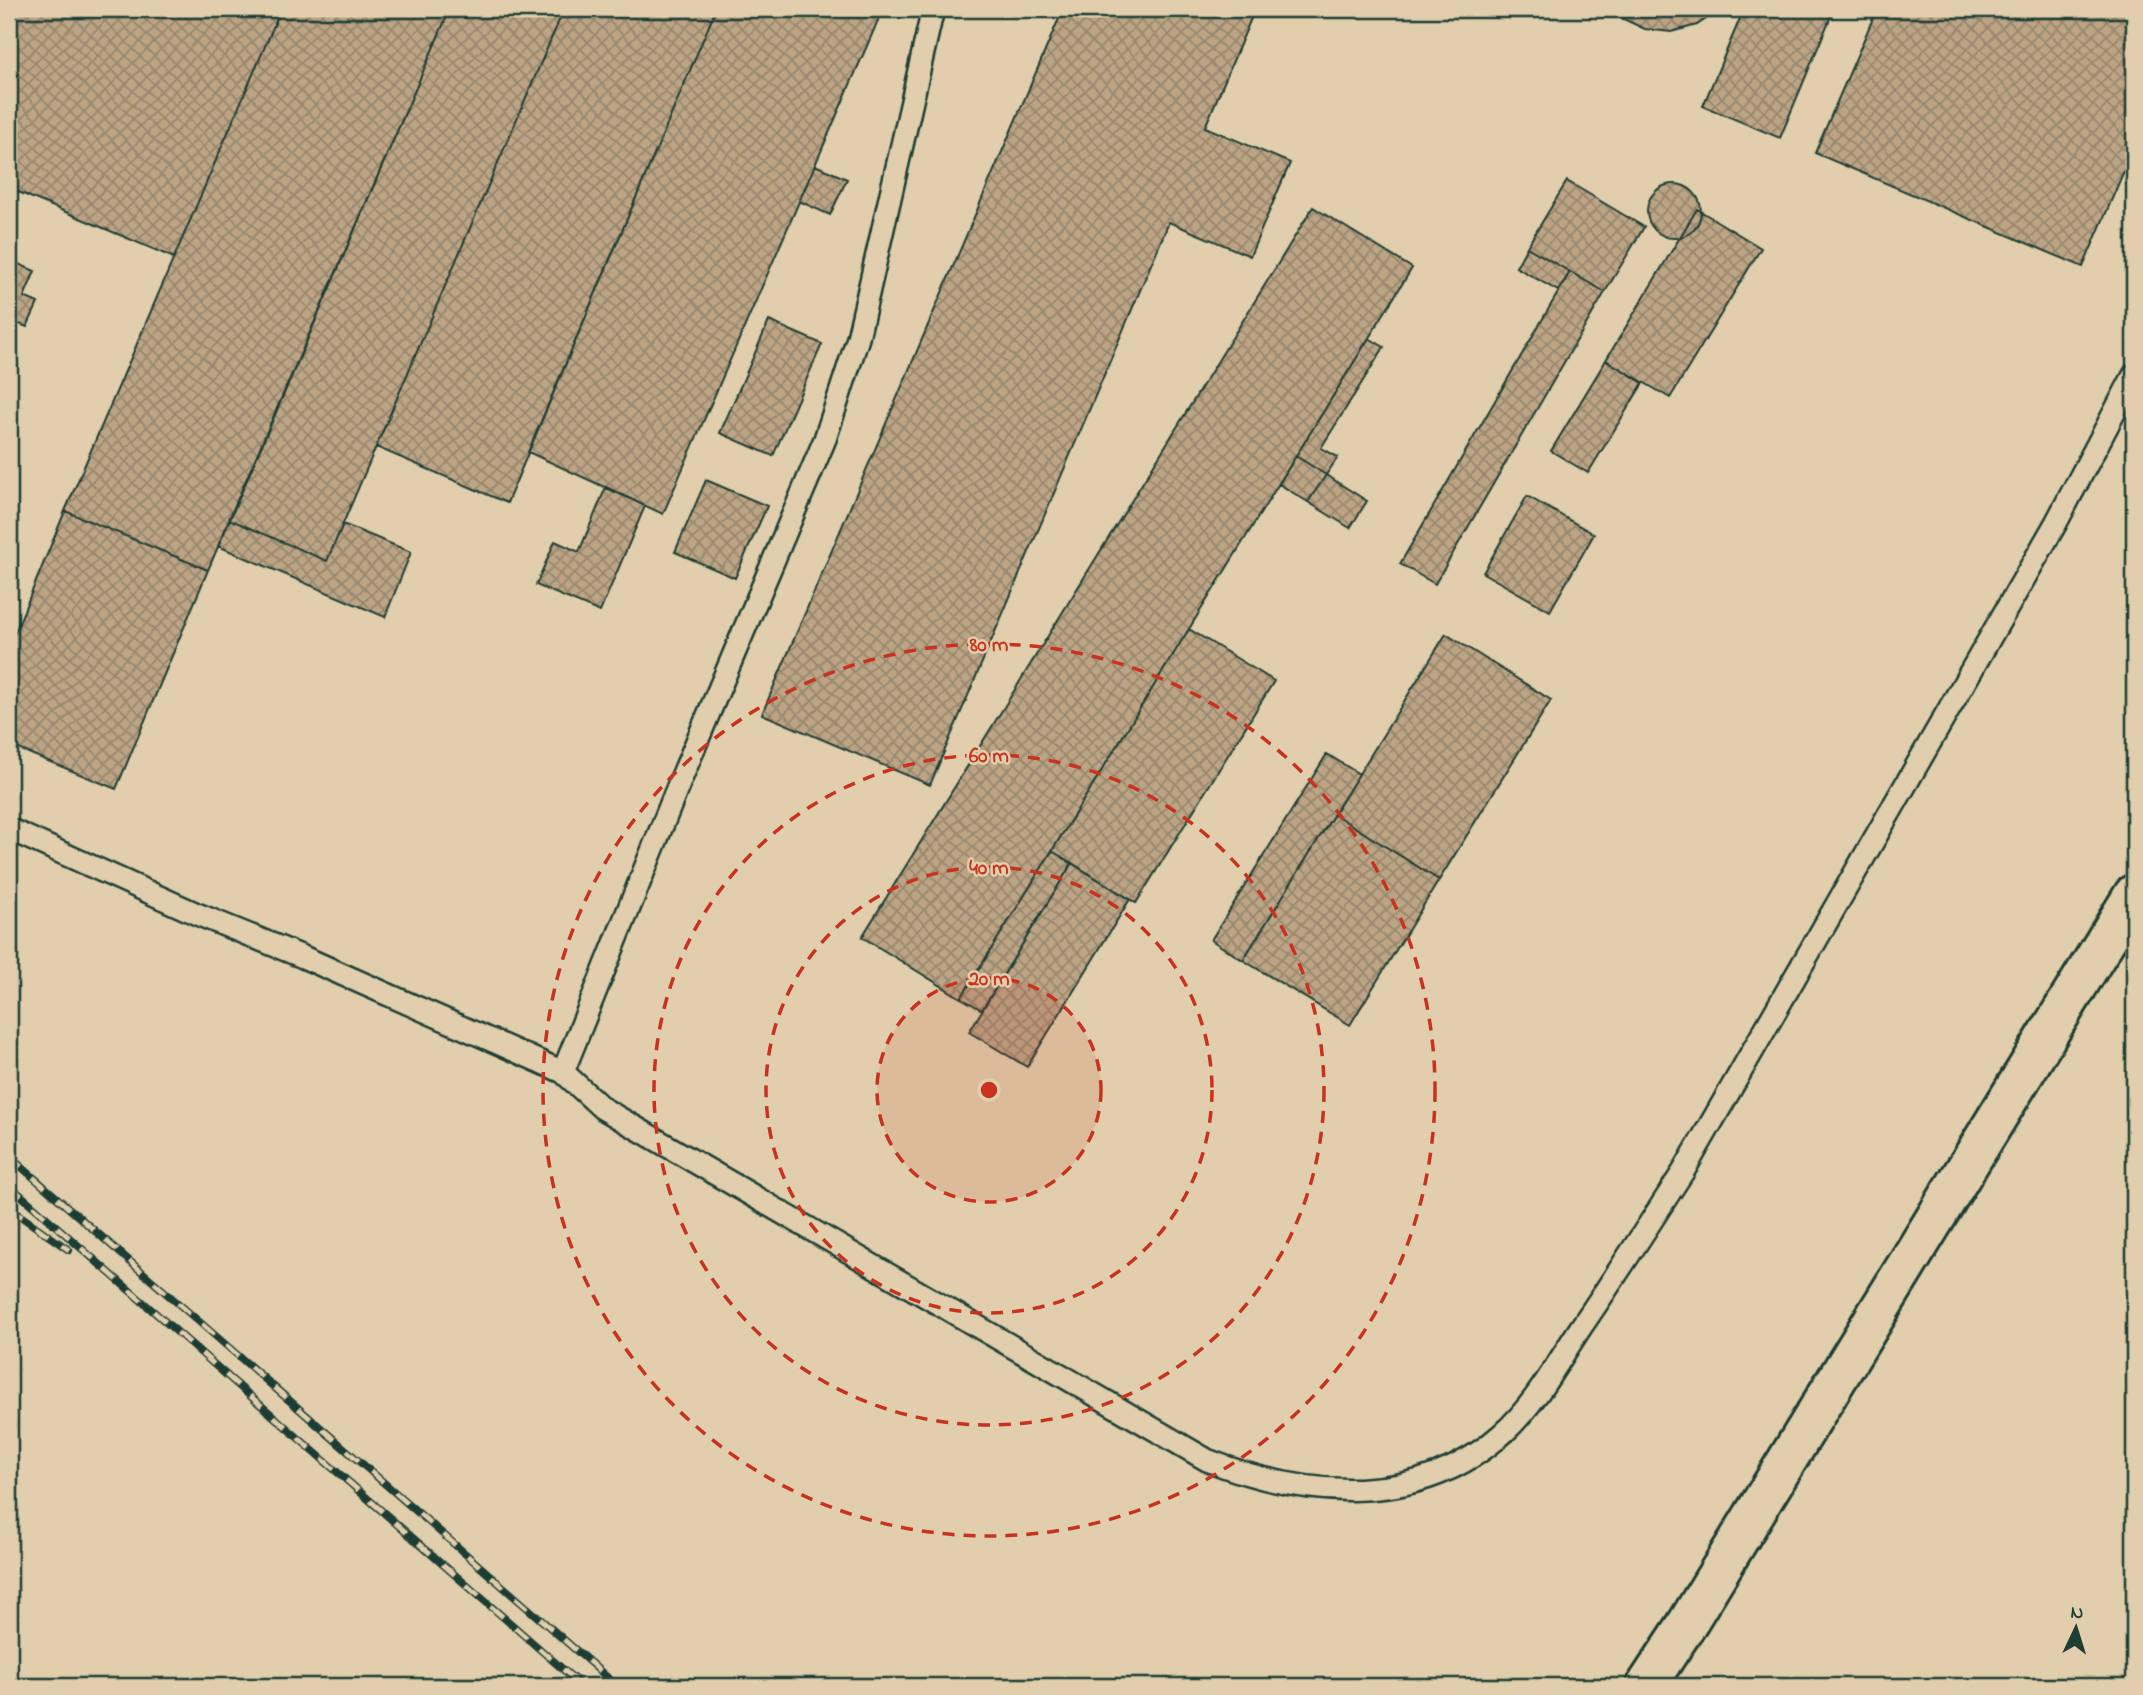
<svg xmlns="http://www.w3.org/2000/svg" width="2143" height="1695" font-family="'Indie Flower',sans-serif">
	<defs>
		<pattern id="building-cross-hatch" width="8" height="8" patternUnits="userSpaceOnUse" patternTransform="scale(1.75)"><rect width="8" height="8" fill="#bca484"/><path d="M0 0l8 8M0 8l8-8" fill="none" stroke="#98876d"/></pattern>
	</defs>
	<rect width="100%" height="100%" fill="#e0ceac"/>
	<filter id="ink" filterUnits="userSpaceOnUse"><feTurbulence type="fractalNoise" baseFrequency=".0143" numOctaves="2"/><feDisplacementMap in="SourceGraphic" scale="14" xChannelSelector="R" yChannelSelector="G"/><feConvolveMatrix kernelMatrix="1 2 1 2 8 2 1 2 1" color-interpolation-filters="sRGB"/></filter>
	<g filter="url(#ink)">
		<path fill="url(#building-cross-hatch)" stroke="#1f3d34" stroke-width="2" d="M 9,9 L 281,9 L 174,258 L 9,188 Z
			M 281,9 L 450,9 L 208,570 L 65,511 Z
			M 450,9 L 564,9 L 327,561 L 229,519 Z
			M 564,9 L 716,9 L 507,503 L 376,447 Z
			M 716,9 L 883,9 L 663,514 L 528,452 Z
			M 1063,9 L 1255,9 L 1205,127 L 1290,163 L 1250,256 L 1169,222 L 930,785 L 762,714 Z
			M 1611,9 L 1721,9 L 1697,25 L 1671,32 L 1645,29 L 1621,18 Z
			M 1744,9 L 1834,9 L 1780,138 L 1703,106 Z
			M 1877,9 L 2134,9 L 2134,147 L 2083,267 L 1815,153 Z
			M 815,165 L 847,179 L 830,215 L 799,201 Z
			M 1567,181 L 1644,227 L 1605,292 L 1527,247 Z
			M1647 211a27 27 0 1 1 54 0a27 27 0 1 1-54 0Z
			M 1313,207 L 1412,268 L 961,998 L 862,937 Z
			M 1697,209 L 1761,248 L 1670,398 L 1606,360 Z
			M 1527,247 L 1570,272 L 1558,291 L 1516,267 Z
			M 9,260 L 35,271 L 24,297 L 38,303 L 27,327 L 9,320 Z
			M 1570,272 L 1605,292 L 1435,584 L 1400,564 Z
			M 769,321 L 822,344 L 773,456 L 720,433 Z
			M 1369,338 L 1384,347 L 1321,448 L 1338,457 L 1326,475 L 1296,456 Z
			M 1606,360 L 1643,383 L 1588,473 L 1551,451 Z
			M 1296,456 L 1326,475 L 1308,502 L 1279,484 Z
			M 1326,475 L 1367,501 L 1350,528 L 1308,502 Z
			M 706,480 L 767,506 L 735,578 L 675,552 Z
			M 606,487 L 645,506 L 600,612 L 536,585 L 555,541 L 579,552 Z
			M 1527,496 L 1594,534 L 1550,611 L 1483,573 Z
			M 65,511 L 208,570 L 116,789 L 9,745 L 9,647 Z
			M 229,519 L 327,561 L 343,524 L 411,552 L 385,617 L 218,546 Z
			M 1189,629 L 1274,681 L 1136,903 L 1052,851 Z
			M 1446,634 L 1551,700 L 1439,880 L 1334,814 Z
			M 1327,754 L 1359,774 L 1243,960 L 1211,940 Z
			M 1334,814 L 1439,880 L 1350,1025 L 1243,960 Z
			M 1052,851 L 1072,863 L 982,1010 L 961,998 Z
			M 1072,863 L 1130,899 L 1027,1067 L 969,1032 Z"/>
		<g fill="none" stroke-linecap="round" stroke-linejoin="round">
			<g stroke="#1f3d34" stroke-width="26">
				<path id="service" d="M 9,829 L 197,914 L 303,957 L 563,1072 L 602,1108 L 1207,1460 C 1304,1498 1419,1509 1502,1434 C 1535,1405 1557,1363 1581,1327 C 1616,1276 1649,1224 1683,1172 L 2056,523 L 2134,375
					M 563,1072 L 681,779 L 825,439 L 858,338 L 933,9"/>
			</g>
			<g stroke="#1f3d34" stroke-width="44">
				<path id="tertiary" d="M 1646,1686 L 1685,1627 L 2134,894"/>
			</g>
			<use href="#service" stroke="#e0ceac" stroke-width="21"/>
			<use href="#tertiary" stroke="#e0ceac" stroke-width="38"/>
			<g stroke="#1f3d34" stroke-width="8">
				<path id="rail" d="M 9,1156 L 617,1686
					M 9,1185 L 582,1686
					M 9,1208 L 69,1250"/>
			</g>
			<use href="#rail" stroke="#e0ceac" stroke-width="5" stroke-dasharray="16" stroke-linecap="butt"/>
		</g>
	</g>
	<circle cx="989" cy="1090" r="112" fill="#c8321e" fill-opacity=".12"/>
	<g fill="none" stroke="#c8321e" stroke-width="3.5" stroke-dasharray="12 9">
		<circle cx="989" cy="1090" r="112"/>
		<circle cx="989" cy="1090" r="223"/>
		<circle cx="989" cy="1090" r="335"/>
		<circle cx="989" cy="1090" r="446"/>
	</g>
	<circle cx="989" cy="1090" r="10" fill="#c8321e" stroke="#e0ceac" stroke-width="3.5"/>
	<g font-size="21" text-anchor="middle" font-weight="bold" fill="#c8321e" stroke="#e0ceac" stroke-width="5" stroke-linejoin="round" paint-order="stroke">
		<text x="989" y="651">80 m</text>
		<text x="989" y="762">60 m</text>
		<text x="989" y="874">40 m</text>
		<text x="989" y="985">20 m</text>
	</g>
	<rect width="2143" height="1695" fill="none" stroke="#e0ceac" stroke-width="35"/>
	<rect x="18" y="18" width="2108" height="1660" fill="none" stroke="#1f3d34" stroke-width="2.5" filter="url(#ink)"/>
	<g transform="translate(2076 1628) rotate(4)" stroke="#e0ceac" stroke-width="5" paint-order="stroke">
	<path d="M0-5L12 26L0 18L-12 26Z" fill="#1f3d34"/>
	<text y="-10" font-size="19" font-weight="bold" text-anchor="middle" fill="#1f3d34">N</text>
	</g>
</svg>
